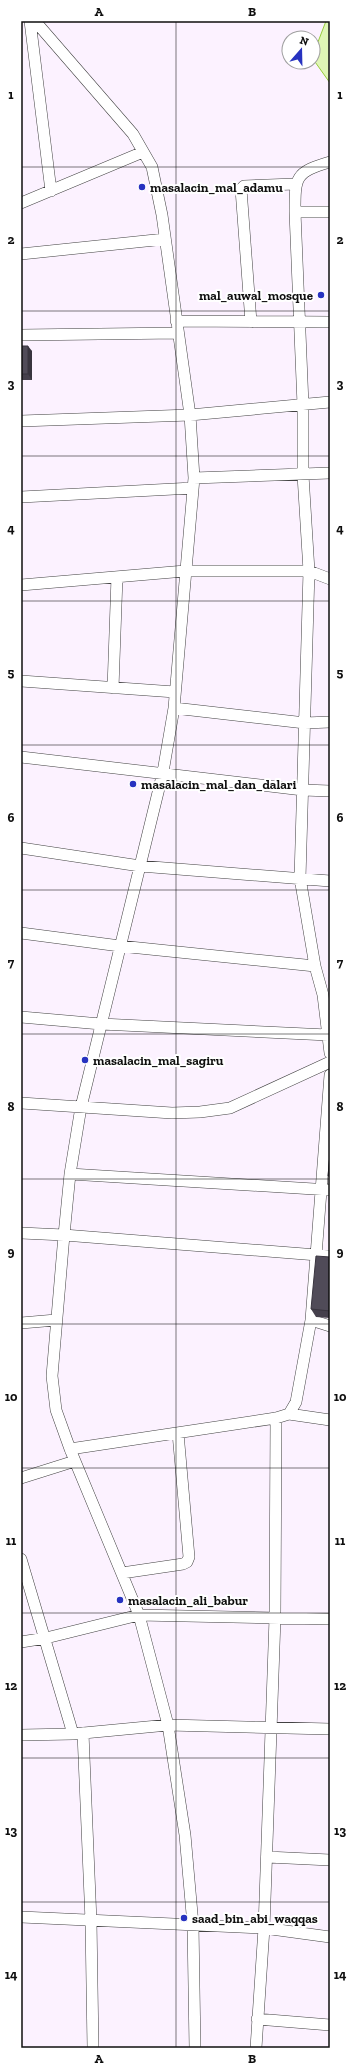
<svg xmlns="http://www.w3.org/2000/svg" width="351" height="2069" font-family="'Zilla Slab',serif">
	<rect width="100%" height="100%" fill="#fcf2ff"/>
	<path fill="#e0f6b6" stroke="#97cd3d" d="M 326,21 L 330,21 L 330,83 L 313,59 L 313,55 Z"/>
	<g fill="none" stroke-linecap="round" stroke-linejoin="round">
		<g stroke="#424242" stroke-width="12">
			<path id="minor" d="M 30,21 L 51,191
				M 35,21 L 133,134 L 152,167 L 162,215 L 190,415 L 194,478 L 174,708 L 163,772 L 81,1107 L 70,1174 L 64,1235 L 52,1376 L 56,1410 L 70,1449 L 139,1615 L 168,1725 L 185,1835 L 193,1925 L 195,2048
				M 330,162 C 295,172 295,177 295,212 L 303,405 L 303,475 L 309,571 L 300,878 L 315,966 L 323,995 L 330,1053
				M 21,203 L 143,152
				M 295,212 L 330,212
				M 21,254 L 165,239
				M 176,321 L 330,322
				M 251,322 L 241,189 L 244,186 L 295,184
				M 21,335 L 178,333
				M 21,421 L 190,415 L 330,402
				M 194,478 L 330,473
				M 21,497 L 193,488
				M 21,585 L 185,571 L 309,571 L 330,579
				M 21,681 L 175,692
				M 113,688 L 117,577
				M 174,708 L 305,723 L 330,722
				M 21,757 L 303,790 L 330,791
				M 21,848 L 140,866 L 330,881
				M 21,933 L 120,946 L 315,966
				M 21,1017 L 101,1024 L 328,1035
				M 21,1103 L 172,1113 L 200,1112 L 230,1108 L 330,1062
				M 70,1174 L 330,1190
				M 21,1233 L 64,1235 L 330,1256
				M 311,1320 L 330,1326
				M 21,1323 L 56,1320
				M 289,1414 L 330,1420
				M 70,1449 L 276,1418 L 289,1414 L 296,1402 L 311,1320 L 330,1075
				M 21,1478 L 75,1461
				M 21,1559 L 73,1734
				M 122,1573 L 183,1564 L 187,1562 L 189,1557 L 178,1433
				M 21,1642 L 46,1638 L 139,1615 L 330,1619
				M 83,1733 L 91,1921 L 93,2048
				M 21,1735 L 73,1734 L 168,1725 L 330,1729
				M 267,1857 L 330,1860
				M 21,1917 L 264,1928 L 330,1937
				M 257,2019 L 330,2025
				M 256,2048 L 264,1928 L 275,1618 L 276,1418"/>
		</g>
		<use href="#minor" stroke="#fff" stroke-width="11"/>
	</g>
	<path fill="#45404c" d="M 21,346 L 32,351 L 32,380 L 21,380 Z
		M 330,1257 L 330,1318 L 316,1317 L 311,1309 Z"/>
	<path fill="#38343e" d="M 28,346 L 32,351 L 32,380 L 28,374 Z"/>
	<path fill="#504b58" stroke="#38343e" d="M 21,346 L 28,346 L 28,374 L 21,374 Z
		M 330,1154 L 330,1176 L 328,1176 Z
		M 316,1256 L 330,1257 L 330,1311 L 311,1309 Z"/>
	<path fill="none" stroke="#0f0f0f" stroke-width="1" stroke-opacity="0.55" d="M 176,21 L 176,2048M 21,167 L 330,167M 21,311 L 330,311M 21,456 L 330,456M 21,601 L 330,601M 21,745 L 330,745M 21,890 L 330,890M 21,1034 L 330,1034M 21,1179 L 330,1179M 21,1324 L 330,1324M 21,1468 L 330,1468M 21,1613 L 330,1613M 21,1758 L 330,1758M 21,1902 L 330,1902"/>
	<g fill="#2732c0" stroke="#fff" stroke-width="1.5">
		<circle cx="142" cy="187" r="4"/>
		<circle cx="321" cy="295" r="4"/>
		<circle cx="133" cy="784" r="4"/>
		<circle cx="85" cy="1060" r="4"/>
		<circle cx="120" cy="1600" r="4"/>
		<circle cx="184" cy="1918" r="4"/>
	</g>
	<g text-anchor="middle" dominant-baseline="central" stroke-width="4" stroke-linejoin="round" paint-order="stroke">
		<g font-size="13" font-weight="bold" fill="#0f0f0f" stroke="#fff" text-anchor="start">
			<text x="150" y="187">masalacin_mal_adamu</text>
			<text x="313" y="295" text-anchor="end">mal_auwal_mosque</text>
			<text x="141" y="784">masalacin_mal_dan_dalari</text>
			<text x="93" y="1060">masalacin_mal_sagiru</text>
			<text x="128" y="1600">masalacin_ali_babur</text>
			<text x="192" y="1918">saad_bin_abi_waqqas</text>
		</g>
	</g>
	<rect width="351" height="2069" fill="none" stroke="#ffffff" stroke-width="44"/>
	<g transform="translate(301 50) rotate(20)"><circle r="19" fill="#ffffff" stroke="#9f9f9f"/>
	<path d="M0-3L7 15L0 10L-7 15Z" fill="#2732c0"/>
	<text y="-6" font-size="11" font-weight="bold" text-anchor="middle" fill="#0f0f0f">N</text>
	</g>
	<rect x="22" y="22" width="307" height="2025" fill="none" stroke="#0f0f0f" stroke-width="1.5"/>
	<g font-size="13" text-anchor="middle" font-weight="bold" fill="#0f0f0f">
		<text x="99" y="16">A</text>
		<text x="252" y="16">B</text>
		<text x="11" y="99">1</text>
		<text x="340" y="99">1</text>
		<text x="11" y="244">2</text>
		<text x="340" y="244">2</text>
		<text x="11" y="388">3</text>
		<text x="340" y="388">3</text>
		<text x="11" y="533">4</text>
		<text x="340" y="533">4</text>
		<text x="11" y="677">5</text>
		<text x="340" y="677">5</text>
		<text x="11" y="822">6</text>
		<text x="340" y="822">6</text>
		<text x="11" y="967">7</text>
		<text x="340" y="967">7</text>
		<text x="11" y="1111">8</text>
		<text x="340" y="1111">8</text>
		<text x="11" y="1256">9</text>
		<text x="340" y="1256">9</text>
		<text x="11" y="1401">10</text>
		<text x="340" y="1401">10</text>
		<text x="11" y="1545">11</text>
		<text x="340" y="1545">11</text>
		<text x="11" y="1690">12</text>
		<text x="340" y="1690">12</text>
		<text x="11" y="1835">13</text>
		<text x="340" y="1835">13</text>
		<text x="11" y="1979">14</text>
		<text x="340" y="1979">14</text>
		<text x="99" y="2063">A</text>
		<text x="252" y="2063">B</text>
	</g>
</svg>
